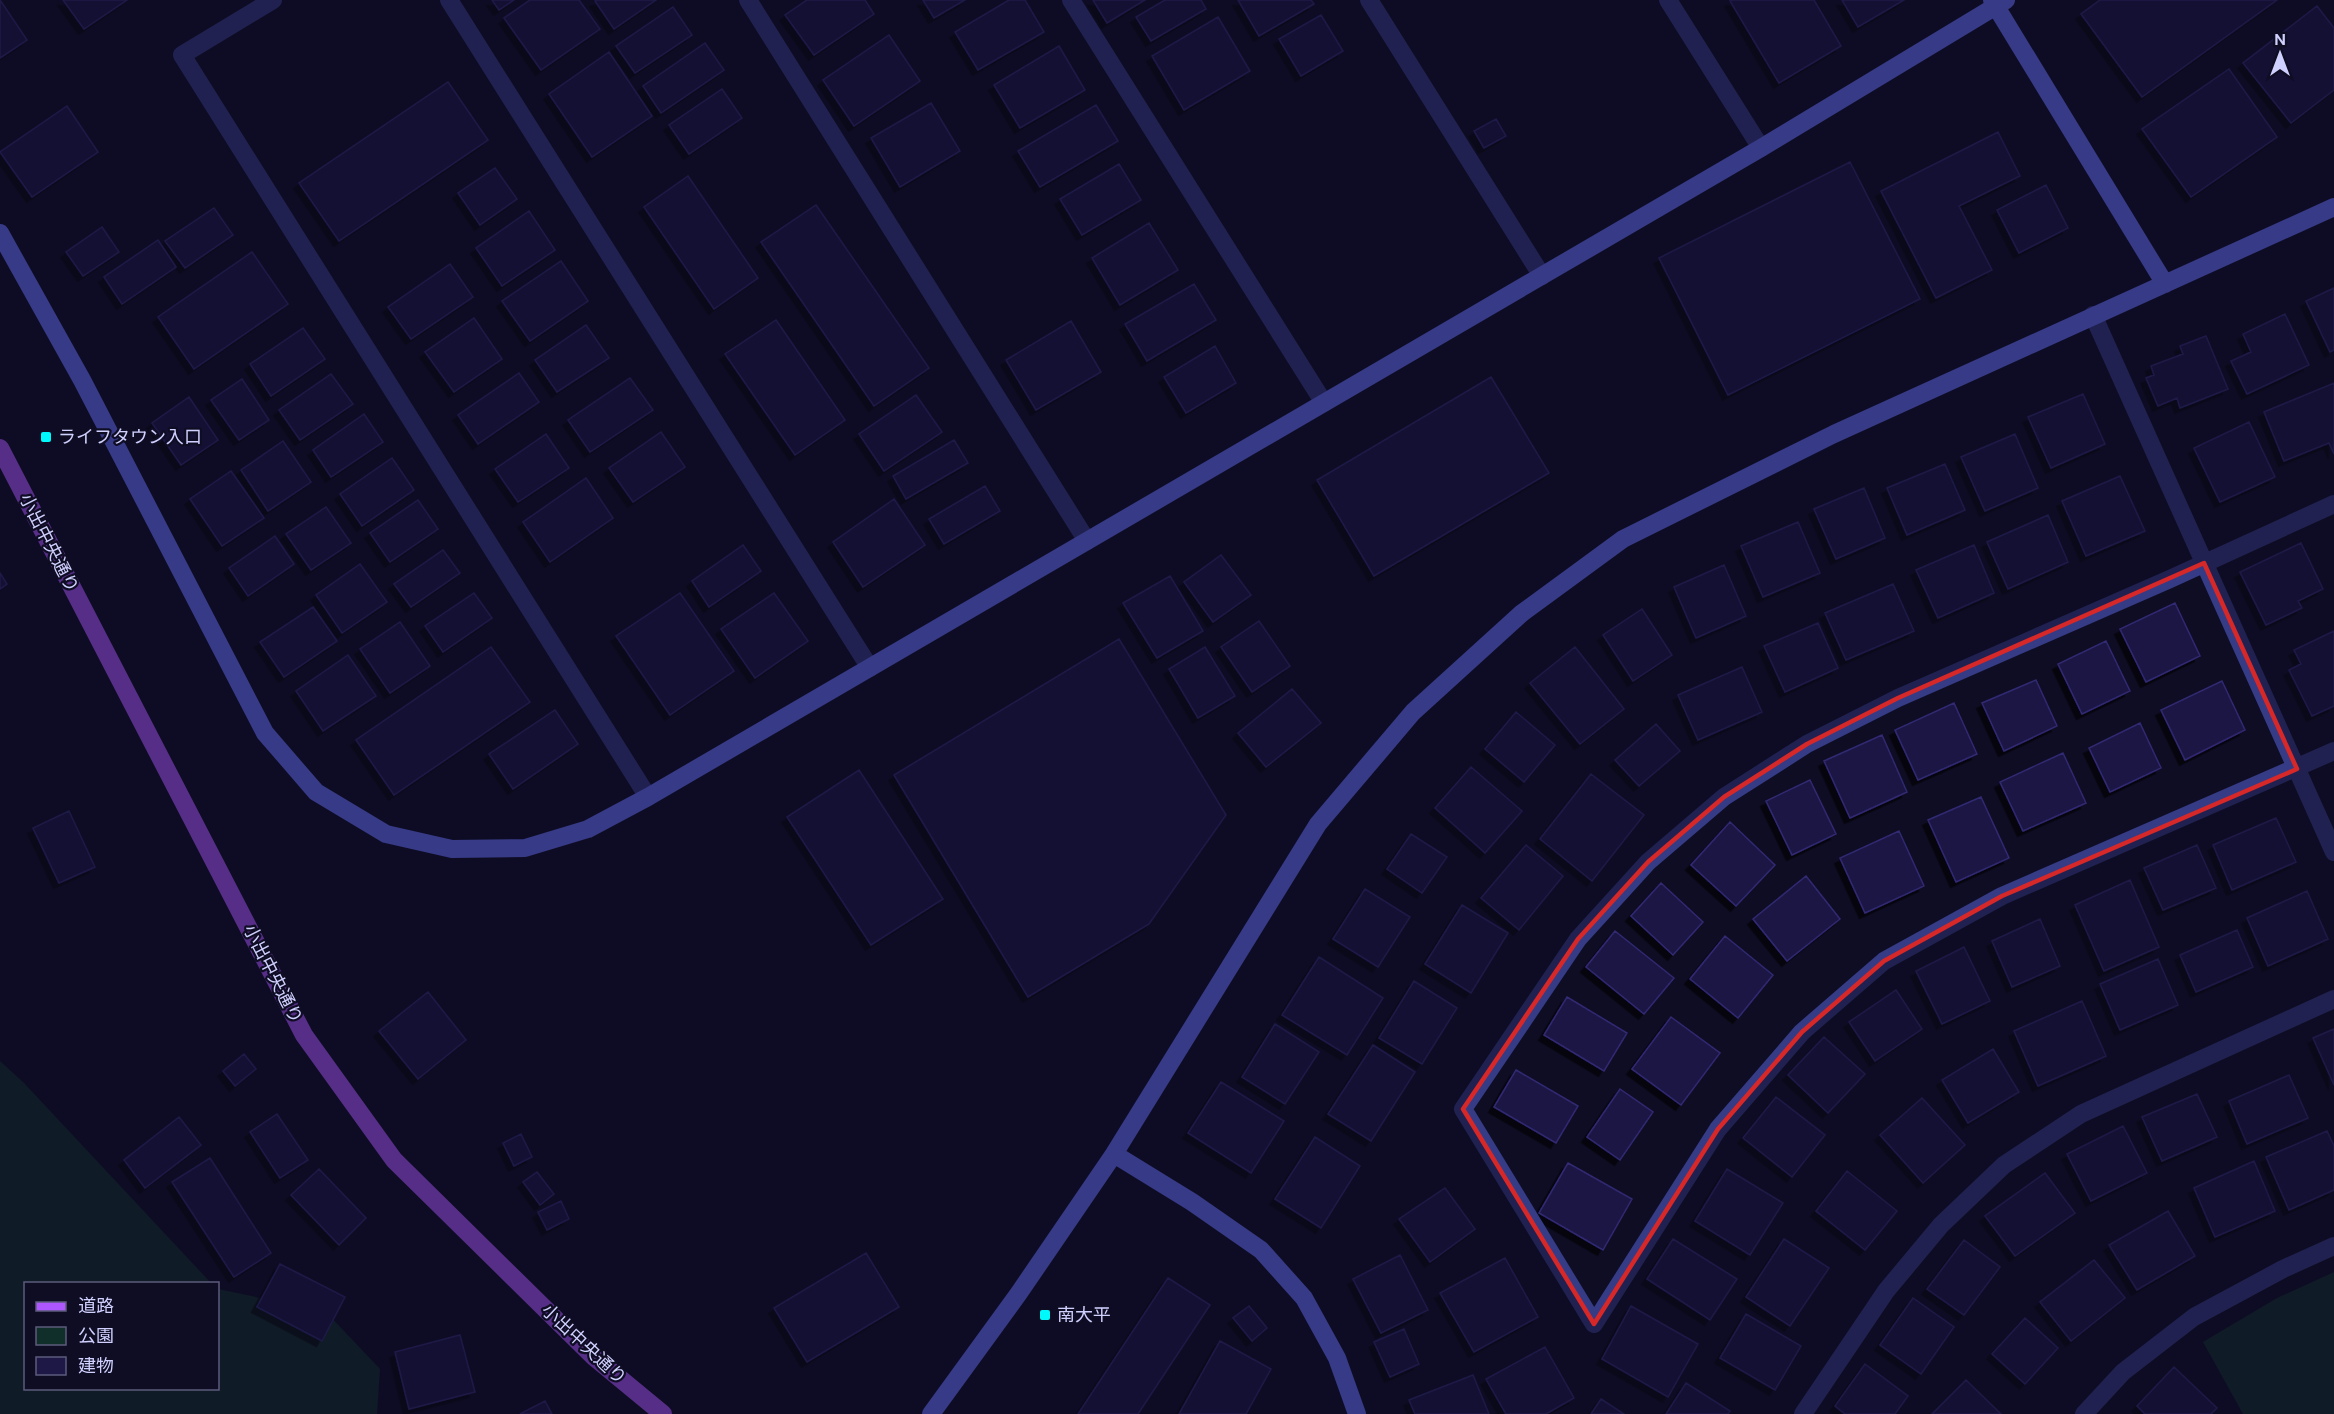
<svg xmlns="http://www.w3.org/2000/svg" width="2334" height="1414" font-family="'DM Sans','Noto Sans JP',sans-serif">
	<defs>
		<filter id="shadow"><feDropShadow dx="-5.5" dy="5.5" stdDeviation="0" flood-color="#0009"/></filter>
	</defs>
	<rect width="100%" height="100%" fill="#0f0d24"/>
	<path fill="#102e2a" d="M 0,1061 L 24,1083 L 211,1283 L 26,1284 L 26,1388 L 218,1388 L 218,1289 L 326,1312 L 380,1369 L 377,1414 L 0,1414 Z
		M 2334,1272 L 2334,1414 L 2243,1414 L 2203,1342 L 2277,1298 Z"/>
	<path fill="#1d1845" stroke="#302972" stroke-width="1.5" filter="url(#shadow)" d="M 0,0 L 27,40 L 0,58 Z
		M 63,0 L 127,0 L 84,29 Z
		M 492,0 L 514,0 L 499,10 Z
		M 530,0 L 579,0 L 600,29 L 541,70 L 504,18 Z
		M 597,0 L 656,0 L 614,29 L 595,1 Z
		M 807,0 L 865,0 L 874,14 L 814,55 L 785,15 Z
		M 923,0 L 965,0 L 934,18 Z
		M 1009,0 L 1025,0 L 1044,32 L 978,70 L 955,32 Z
		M 1093,0 L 1145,0 L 1107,23 Z
		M 1165,0 L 1201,0 L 1206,9 L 1151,41 L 1136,17 Z
		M 1238,0 L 1311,0 L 1314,4 L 1259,36 Z
		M 1733,0 L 1814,0 L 1841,46 L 1779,83 L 1730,1 Z
		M 1842,0 L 1904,0 L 1858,27 Z
		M 2100,0 L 2277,0 L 2142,97 L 2081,14 Z
		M 2317,6 L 2334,28 L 2334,90 L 2291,123 L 2243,63 Z
		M 673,7 L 692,35 L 635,73 L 616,46 Z
		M 1321,15 L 1343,51 L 1301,76 L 1279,39 Z
		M 1218,17 L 1250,71 L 1184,110 L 1152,56 Z
		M 889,35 L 920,81 L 854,126 L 823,80 Z
		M 705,43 L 724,70 L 661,113 L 643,86 Z
		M 1059,46 L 1085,90 L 1020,128 L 994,85 Z
		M 609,52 L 652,116 L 592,157 L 549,94 Z
		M 2229,69 L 2277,137 L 2191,197 L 2142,129 Z
		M 448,82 L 488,140 L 339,241 L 299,183 Z
		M 722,89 L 742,118 L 689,154 L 669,125 Z
		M 931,103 L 960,151 L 900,187 L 871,138 Z
		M 1096,105 L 1118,141 L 1040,187 L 1018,151 Z
		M 67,106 L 98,152 L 32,197 L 0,152 Z
		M 1496,119 L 1506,136 L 1484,148 L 1474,131 Z
		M 1998,132 L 2020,176 L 1959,206 L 1992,270 L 1936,298 L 1881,191 Z
		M 1850,162 L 1920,299 L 1728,395 L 1659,258 Z
		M 1119,164 L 1141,200 L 1082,235 L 1060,199 Z
		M 495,168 L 517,199 L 480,225 L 458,193 Z
		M 688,176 L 758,278 L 714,309 L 644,207 Z
		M 2046,185 L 2068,228 L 2019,253 L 1997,210 Z
		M 816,205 L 929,368 L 874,406 L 761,242 Z
		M 214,208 L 233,235 L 185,268 L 165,241 Z
		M 529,211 L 555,250 L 502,286 L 476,248 Z
		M 1149,223 L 1178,270 L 1120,305 L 1092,258 Z
		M 102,227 L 119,252 L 83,276 L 66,252 Z
		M 158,240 L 176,267 L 122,304 L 104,277 Z
		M 252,252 L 288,304 L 194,369 L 158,317 Z
		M 561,261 L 588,301 L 530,341 L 502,301 Z
		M 450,264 L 473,297 L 411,339 L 388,307 Z
		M 1194,284 L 1216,320 L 1147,361 L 1125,324 Z
		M 2334,288 L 2334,350 L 2330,352 L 2306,301 Z
		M 2285,314 L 2309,365 L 2247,394 L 2231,361 L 2251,352 L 2243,334 Z
		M 474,318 L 502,359 L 454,392 L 425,352 Z
		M 776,320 L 845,420 L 795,455 L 725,354 Z
		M 1071,321 L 1101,372 L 1036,410 L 1006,360 Z
		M 586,325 L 609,358 L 557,392 L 535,360 Z
		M 303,328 L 325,359 L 271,396 L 250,364 Z
		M 2206,336 L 2228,389 L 2180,408 L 2177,398 L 2158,406 L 2146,378 L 2154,375 L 2151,366 L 2183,354 L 2180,346 Z
		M 1215,346 L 1236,383 L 1186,413 L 1164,377 Z
		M 519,373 L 539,402 L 478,444 L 458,415 Z
		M 331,374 L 353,404 L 300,440 L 279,410 Z
		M 1491,377 L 1549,473 L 1374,576 L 1317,480 Z
		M 630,378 L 653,410 L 590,452 L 568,420 Z
		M 242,379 L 269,420 L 239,440 L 211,400 Z
		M 2334,383 L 2334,454 L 2329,443 L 2284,461 L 2264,412 Z
		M 2083,394 L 2105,444 L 2051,468 L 2028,417 Z
		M 916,395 L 942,432 L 884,471 L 859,434 Z
		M 189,397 L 218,440 L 181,465 L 152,423 Z
		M 364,414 L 383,442 L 331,477 L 313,450 Z
		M 2249,422 L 2275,477 L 2220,502 L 2194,448 Z
		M 661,432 L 685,467 L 633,502 L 609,468 Z
		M 546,434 L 569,468 L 518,502 L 495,469 Z
		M 2015,434 L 2038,488 L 1985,511 L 1961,457 Z
		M 954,440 L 968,463 L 906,499 L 893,476 Z
		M 283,441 L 311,482 L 268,511 L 241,470 Z
		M 392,458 L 414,490 L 362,526 L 340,494 Z
		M 1945,464 L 1965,510 L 1907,535 L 1887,488 Z
		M 231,471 L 264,518 L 222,546 L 190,499 Z
		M 2120,476 L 2145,531 L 2086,556 L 2062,501 Z
		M 586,478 L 613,518 L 550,562 L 523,522 Z
		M 985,486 L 1000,511 L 944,544 L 929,519 Z
		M 1864,488 L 1885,538 L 1836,559 L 1814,509 Z
		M 894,499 L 925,545 L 863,587 L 833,542 Z
		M 418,500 L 438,529 L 390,562 L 370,533 Z
		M 326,507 L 351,543 L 311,570 L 286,534 Z
		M 2048,515 L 2068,562 L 2008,589 L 1987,542 Z
		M 1798,522 L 1820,573 L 1763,597 L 1741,546 Z
		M 275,536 L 294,564 L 248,596 L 229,568 Z
		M 2301,543 L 2323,589 L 2298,601 L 2302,608 L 2266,625 L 2240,572 Z
		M 743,545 L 761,571 L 709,607 L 692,581 Z
		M 1974,545 L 1994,593 L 1938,618 L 1916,570 Z
		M 443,550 L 460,573 L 411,607 L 394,584 Z
		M 1221,555 L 1251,595 L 1213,622 L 1184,582 Z
		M 360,564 L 387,602 L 342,633 L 316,595 Z
		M 1724,565 L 1746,616 L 1696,638 L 1674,587 Z
		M 0,573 L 7,584 L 0,589 Z
		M 1170,576 L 1203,631 L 1157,658 L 1123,603 Z
		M 1893,584 L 1914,631 L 1846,660 L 1825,613 Z
		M 474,593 L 492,618 L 443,652 L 425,626 Z
		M 680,593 L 734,671 L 670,715 L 616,636 Z
		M 774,593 L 808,641 L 755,678 L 721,629 Z
		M 2175,603 L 2200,656 L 2146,682 L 2120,629 Z
		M 313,607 L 337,641 L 284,677 L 260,642 Z
		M 1642,609 L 1672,655 L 1633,681 L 1603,635 Z
		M 1259,621 L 1290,666 L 1252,692 L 1221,647 Z
		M 400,622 L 430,666 L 390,693 L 360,649 Z
		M 1818,623 L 1838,668 L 1785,692 L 1764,646 Z
		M 2334,631 L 2334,706 L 2312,716 L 2289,670 L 2301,664 L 2294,650 Z
		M 1119,639 L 1226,815 L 1149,924 L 1028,997 L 894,775 Z
		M 2106,641 L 2130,691 L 2082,714 L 2058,664 Z
		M 491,647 L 530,702 L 394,795 L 356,740 Z
		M 1205,647 L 1235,696 L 1198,718 L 1169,669 Z
		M 1575,647 L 1624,709 L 1580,744 L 1530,683 Z
		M 348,655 L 376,696 L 323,731 L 296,691 Z
		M 1742,667 L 1762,712 L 1698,740 L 1678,695 Z
		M 2036,680 L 2057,726 L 2004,751 L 1982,703 Z
		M 2222,681 L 2245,730 L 2185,760 L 2161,710 Z
		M 1292,689 L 1321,723 L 1266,767 L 1238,733 Z
		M 1954,703 L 1977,754 L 1918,780 L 1895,730 Z
		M 555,710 L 578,744 L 513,789 L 489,754 Z
		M 1516,712 L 1555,745 L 1524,782 L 1485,749 Z
		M 2140,723 L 2161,768 L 2110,792 L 2089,748 Z
		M 1656,724 L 1680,751 L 1639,786 L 1615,760 Z
		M 1882,735 L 1907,792 L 1850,818 L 1824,761 Z
		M 2063,753 L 2086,803 L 2023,831 L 2000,782 Z
		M 1471,767 L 1522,811 L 1485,853 L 1435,808 Z
		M 859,770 L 943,899 L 871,945 L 787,817 Z
		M 1591,774 L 1644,815 L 1592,881 L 1540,839 Z
		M 1810,780 L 1836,834 L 1792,855 L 1766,801 Z
		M 1981,797 L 2009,858 L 1956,882 L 1928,820 Z
		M 69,811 L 95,867 L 59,883 L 33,828 Z
		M 2276,818 L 2296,862 L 2232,890 L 2213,845 Z
		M 1730,822 L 1775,865 L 1736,906 L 1691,865 Z
		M 1899,831 L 1924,886 L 1865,913 L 1840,858 Z
		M 1411,834 L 1447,857 L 1422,893 L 1387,869 Z
		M 1526,845 L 1563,876 L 1519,930 L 1481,898 Z
		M 2197,845 L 2216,888 L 2163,910 L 2144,868 Z
		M 1806,876 L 1840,919 L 1787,961 L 1753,919 Z
		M 2130,880 L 2159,947 L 2104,971 L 2075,905 Z
		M 1661,883 L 1703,922 L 1673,955 L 1631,916 Z
		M 1365,889 L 1410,917 L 1378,967 L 1333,939 Z
		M 2307,891 L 2328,939 L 2268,966 L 2247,918 Z
		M 1462,905 L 1508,933 L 1471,993 L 1425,964 Z
		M 2040,919 L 2060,966 L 2012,987 L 1992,941 Z
		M 2237,930 L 2253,967 L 2196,992 L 2180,955 Z
		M 1615,931 L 1674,978 L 1644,1014 L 1586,967 Z
		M 1725,936 L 1773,975 L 1738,1018 L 1690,979 Z
		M 1964,947 L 1990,1001 L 1942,1024 L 1916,971 Z
		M 1319,957 L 1383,998 L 1347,1055 L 1282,1015 Z
		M 2158,959 L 2178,1005 L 2120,1030 L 2100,984 Z
		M 1414,981 L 1457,1008 L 1422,1064 L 1379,1038 Z
		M 1896,990 L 1922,1029 L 1875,1061 L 1849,1022 Z
		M 428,992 L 466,1040 L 418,1079 L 379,1031 Z
		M 1567,997 L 1627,1033 L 1604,1071 L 1544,1035 Z
		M 2082,1001 L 2106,1056 L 2038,1086 L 2014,1031 Z
		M 1671,1017 L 1720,1053 L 1681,1105 L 1632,1069 Z
		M 1275,1024 L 1319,1052 L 1285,1104 L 1242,1077 Z
		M 2334,1029 L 2334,1085 L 2313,1038 Z
		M 1824,1037 L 1865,1074 L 1828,1113 L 1788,1075 Z
		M 1373,1045 L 1415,1072 L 1371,1141 L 1328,1114 Z
		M 1993,1049 L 2019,1092 L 1968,1123 L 1942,1080 Z
		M 244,1054 L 256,1069 L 235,1086 L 223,1071 Z
		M 1516,1070 L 1578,1106 L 1556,1143 L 1494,1107 Z
		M 2289,1075 L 2308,1118 L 2247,1144 L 2229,1101 Z
		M 1221,1082 L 1284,1121 L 1251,1173 L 1188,1133 Z
		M 1620,1089 L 1653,1112 L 1620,1160 L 1587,1137 Z
		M 2197,1094 L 2217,1137 L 2162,1161 L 2142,1117 Z
		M 1776,1097 L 1825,1135 L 1792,1177 L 1743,1138 Z
		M 1922,1098 L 1965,1145 L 1923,1183 L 1880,1135 Z
		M 277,1114 L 308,1160 L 280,1178 L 250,1132 Z
		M 179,1117 L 201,1145 L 145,1188 L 124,1160 Z
		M 2123,1126 L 2147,1173 L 2091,1201 L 2067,1154 Z
		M 2327,1131 L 2334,1146 L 2334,1190 L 2289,1210 L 2266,1157 Z
		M 521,1134 L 532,1157 L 514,1166 L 503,1143 Z
		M 1315,1137 L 1360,1166 L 1321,1228 L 1275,1199 Z
		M 210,1158 L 271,1253 L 234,1277 L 172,1182 Z
		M 2254,1161 L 2275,1211 L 2215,1237 L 2194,1188 Z
		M 1568,1163 L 1632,1199 L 1603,1250 L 1539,1213 Z
		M 319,1169 L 366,1218 L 339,1245 L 291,1195 Z
		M 1727,1169 L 1783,1203 L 1750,1255 L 1695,1221 Z
		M 1847,1171 L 1897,1211 L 1865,1250 L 1816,1211 Z
		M 537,1172 L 554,1194 L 540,1205 L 523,1182 Z
		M 2045,1173 L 2075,1213 L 2015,1256 L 1985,1216 Z
		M 1445,1188 L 1475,1229 L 1430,1262 L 1399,1219 Z
		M 561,1201 L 569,1219 L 547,1230 L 538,1212 Z
		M 2168,1211 L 2195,1256 L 2137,1290 L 2109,1245 Z
		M 1673,1239 L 1737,1279 L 1710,1320 L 1647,1279 Z
		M 1784,1239 L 1829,1268 L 1790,1326 L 1746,1297 Z
		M 1964,1240 L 2000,1267 L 1964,1315 L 1927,1289 Z
		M 866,1253 L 899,1307 L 807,1362 L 774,1308 Z
		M 1400,1255 L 1428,1310 L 1381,1333 L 1353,1279 Z
		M 1505,1258 L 1538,1317 L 1474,1352 L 1440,1293 Z
		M 2094,1260 L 2125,1298 L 2071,1341 L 2040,1302 Z
		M 280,1264 L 345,1297 L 322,1341 L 257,1307 Z
		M 1168,1278 L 1210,1305 L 1138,1414 L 1078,1414 Z
		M 1913,1298 L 1954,1327 L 1921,1374 L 1880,1345 Z
		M 1249,1306 L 1267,1328 L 1252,1341 L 1233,1318 Z
		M 1631,1306 L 1698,1344 L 1668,1397 L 1602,1359 Z
		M 1746,1314 L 1801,1346 L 1775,1390 L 1720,1358 Z
		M 2025,1318 L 2058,1348 L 2025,1384 L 1992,1354 Z
		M 1404,1329 L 1419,1364 L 1390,1377 L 1374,1342 Z
		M 460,1335 L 475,1392 L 409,1409 L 395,1352 Z
		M 1220,1341 L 1271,1369 L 1246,1414 L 1179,1414 Z
		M 1545,1347 L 1574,1398 L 1546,1414 L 1506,1414 L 1486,1379 Z
		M 1865,1364 L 1908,1396 L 1895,1414 L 1845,1414 L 1835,1406 Z
		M 2174,1367 L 2217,1408 L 2211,1414 L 2145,1414 L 2137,1406 Z
		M 1473,1375 L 1489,1414 L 1415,1414 L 1409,1400 Z
		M 1966,1380 L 2001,1414 L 1932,1414 Z
		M 1686,1383 L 1730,1411 L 1728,1414 L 1666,1414 Z
		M 1601,1399 L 1624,1414 L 1591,1414 Z
		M 545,1401 L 552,1414 L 520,1414 Z"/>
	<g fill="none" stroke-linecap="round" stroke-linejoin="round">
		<path stroke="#363b85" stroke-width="18" d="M 273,0 L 182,55 L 648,797
			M 449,0 L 870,668
			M 748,0 L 1087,541
			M 1071,0 L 1324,403
			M 1369,0 L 1542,276
			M 1668,0 L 1761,148
			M 2093,315 L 2334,852
			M 2334,504 L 2170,579 L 1898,698 L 1807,744 L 1724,797 L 1648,862 L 1578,939 L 1463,1109 L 1594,1324 L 1718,1129 L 1802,1032 L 1884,961 L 2002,896 L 2334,751
			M 1803,1414 L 1886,1291 L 1941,1225 L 2004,1165 L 2081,1114 L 2334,999
			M 2084,1414 L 2123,1372 L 2194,1317 L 2283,1269 L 2334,1246"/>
		<path stroke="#6772ff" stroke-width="18" d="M 1992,0 L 2165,284
			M 0,233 L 82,380 L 265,733 L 316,792 L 386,834 L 452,849 L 525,848 L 588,829 L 648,797 L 1761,148 L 2006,0
			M 1114,1154 L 1192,1202 L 1261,1250 L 1304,1298 L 1337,1358 L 1357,1414
			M 931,1414 L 1019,1293 L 1114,1154 L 1318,824 L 1413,712 L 1522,613 L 1623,539 L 1834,434 L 2334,207"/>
		<path stroke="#af57ff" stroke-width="18" d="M 0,448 L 304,1035 L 394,1160 L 594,1357 L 663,1414"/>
	</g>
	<path d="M0 0H2334V1414H0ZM 2204,563 L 2297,769 L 2002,896 L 1884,961 L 1802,1032 L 1718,1129 L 1594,1324 L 1463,1109 L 1578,939 L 1648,862 L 1724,797 L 1807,744 L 1898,698 Z" fill="#0f0d24" fill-opacity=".55" fill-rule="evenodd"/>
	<path fill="none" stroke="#d62828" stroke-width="4.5" stroke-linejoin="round" d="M 2204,563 L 2297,769 L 2002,896 L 1884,961 L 1802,1032 L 1718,1129 L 1594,1324 L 1463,1109 L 1578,939 L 1648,862 L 1724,797 L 1807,744 L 1898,698 Z"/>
	<g fill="#00fafb" stroke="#0f0d24" stroke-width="2">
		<rect x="40" y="431" width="12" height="12" rx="3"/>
		<rect x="1039" y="1309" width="12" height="12" rx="3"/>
	</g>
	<g text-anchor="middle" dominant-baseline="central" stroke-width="4.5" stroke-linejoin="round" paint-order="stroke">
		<g font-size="18" fill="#d0d0ff" stroke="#0f0d24" text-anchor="start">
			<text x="58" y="437">ライフタウン入口</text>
			<text x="1057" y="1315">南大平</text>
		</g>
		<g font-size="18" fill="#d0d0ff" stroke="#0f0d24">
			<text transform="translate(49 543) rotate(63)">小出中央通り</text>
			<text transform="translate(273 974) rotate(63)">小出中央通り</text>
			<text transform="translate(584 1344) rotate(43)">小出中央通り</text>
		</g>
	</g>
	<rect x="24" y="1282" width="195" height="108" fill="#0f0d24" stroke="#5c5b7c" stroke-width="1.5"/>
	<rect x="36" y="1302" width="30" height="9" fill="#af57ff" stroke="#5c5b7c" stroke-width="1.5"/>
	<text x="78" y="1312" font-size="18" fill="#d0d0ff">道路</text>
	<rect x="36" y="1327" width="30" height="18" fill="#102e2a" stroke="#5c5b7c" stroke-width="1.5"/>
	<text x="78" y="1342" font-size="18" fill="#d0d0ff">公園</text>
	<rect x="36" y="1357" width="30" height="18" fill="#1d1845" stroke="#5c5b7c" stroke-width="1.5"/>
	<text x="78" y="1372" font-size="18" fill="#d0d0ff">建物</text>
	<g transform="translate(2280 54)" stroke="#0f0d24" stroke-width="4.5" paint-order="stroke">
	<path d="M0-4.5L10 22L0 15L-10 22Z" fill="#d0d0ff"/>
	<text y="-9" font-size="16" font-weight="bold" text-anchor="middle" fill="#d0d0ff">N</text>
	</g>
</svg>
